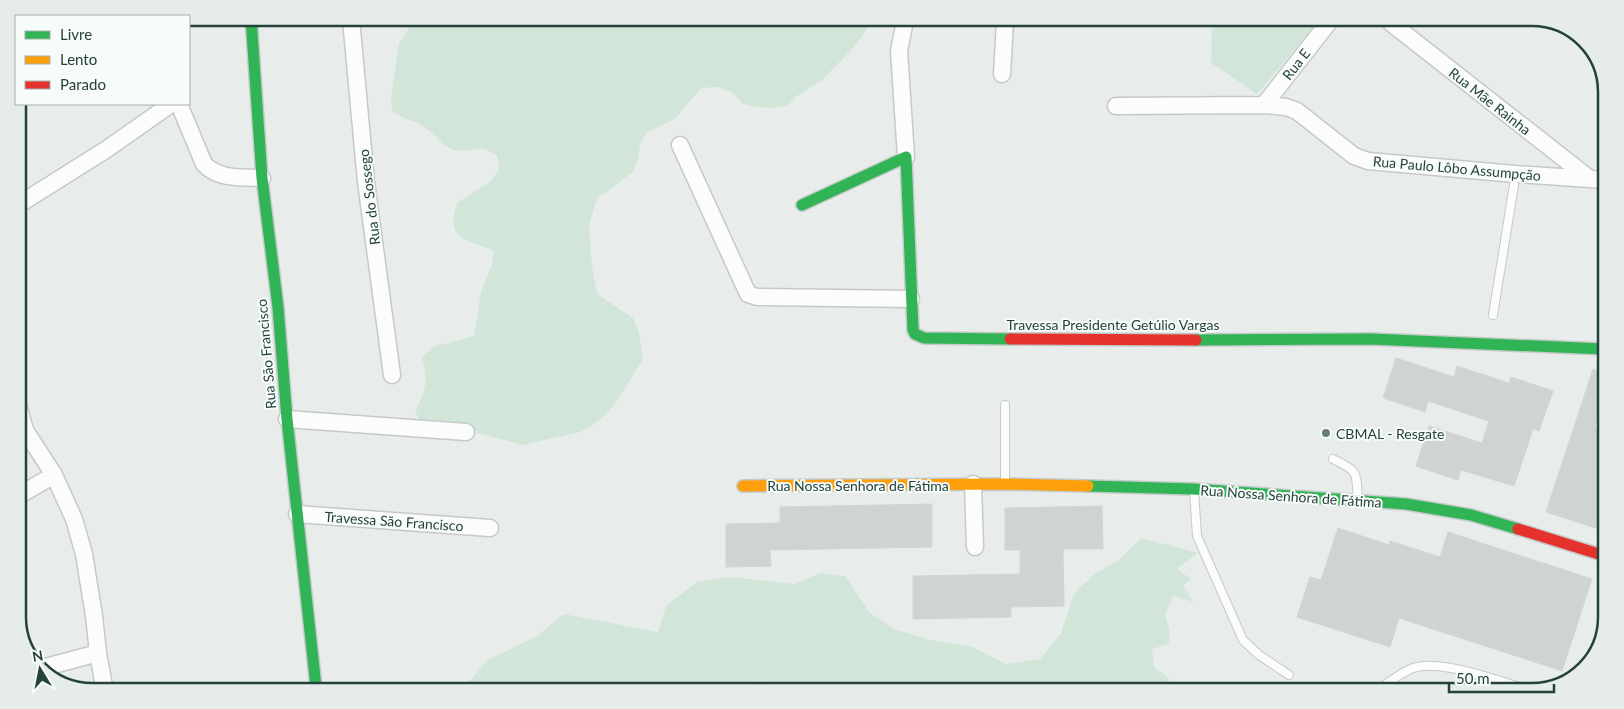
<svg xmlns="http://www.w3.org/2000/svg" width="1624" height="709" font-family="Lato,sans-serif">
	<rect width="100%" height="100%" fill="#e8edeb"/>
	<path fill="#d1e6d8" d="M 413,19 L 873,21 L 853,48 L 822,80 L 797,96 L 787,106 L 772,108 L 757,107 L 743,104 L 733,93 L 718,87 L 701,88 L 675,119 L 647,132 L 640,144 L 638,158 L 633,172 L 609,190 L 597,198 L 589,226 L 592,266 L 597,294 L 633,318 L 639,332 L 643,359 L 615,404 L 605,415 L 593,425 L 580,432 L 523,445 L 452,426 L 422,424 L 415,411 C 427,389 428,381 422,357 L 433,347 L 474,336 L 481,292 L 492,265 L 494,251 C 467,238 445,242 457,203 L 491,181 L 499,169 L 497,155 L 484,149 L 455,151 L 443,144 L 431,132 L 418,123 L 404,118 L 392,111 L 391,97 L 399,43 L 407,31 Z
		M 1212,22 L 1318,22 L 1257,94 L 1211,63 Z
		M 1141,538 L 1198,553 L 1177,569 L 1191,579 L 1183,586 L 1194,602 L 1173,596 L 1165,615 L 1169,629 L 1169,644 L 1152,649 L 1154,667 L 1169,678 L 1170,690 L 789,689 L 762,681 L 702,688 L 456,687 L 472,679 L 486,661 L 537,636 L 564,614 L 658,632 L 666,606 L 697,582 L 729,577 L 793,584 L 821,573 L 845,576 L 870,613 L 894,629 L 931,640 L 973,647 L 1006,664 L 1040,659 L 1061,633 L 1074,593 L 1095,574 L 1120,559 Z"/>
	<path fill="#cfd4d2" stroke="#d1d6d4" d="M 1396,358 L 1454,377 L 1457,366 L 1509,383 L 1511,377 L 1553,391 L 1539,431 L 1533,429 L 1514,486 L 1461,470 L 1458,480 L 1416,466 L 1429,426 L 1482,443 L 1489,421 L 1428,401 L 1425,412 L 1383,398 Z
		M 1593,369 L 1603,373 L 1603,400 L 1595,426 L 1603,429 L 1602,530 L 1546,512 Z
		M 932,504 L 932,547 L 770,550 L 771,566 L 726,567 L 726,524 L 780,523 L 780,507 Z
		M 1102,506 L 1103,549 L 1063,549 L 1064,606 L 1011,607 L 1011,617 L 913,619 L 913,576 L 1020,574 L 1020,550 L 1005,550 L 1005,508 Z
		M 1338,528 L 1389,545 L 1390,541 L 1440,557 L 1448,532 L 1592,579 L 1562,671 L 1399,618 L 1390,647 L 1297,617 L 1310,577 L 1321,580 Z"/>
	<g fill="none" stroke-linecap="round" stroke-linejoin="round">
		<g stroke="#c5cac8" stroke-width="10">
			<path id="lane" d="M 1493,315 L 1514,185
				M 1005,405 L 1005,482
				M 1333,459 C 1359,472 1356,471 1358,500
				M 1194,490 L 1197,536 L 1243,640 L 1259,655 L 1289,675
				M 1377,691 C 1388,683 1400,673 1413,668 C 1441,658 1503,683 1533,691"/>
		</g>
		<g stroke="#c5cac8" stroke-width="19">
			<path id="street" d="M 351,19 L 366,182 L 392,375
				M 905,21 L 899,51 L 906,157
				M 1391,23 L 1590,179
				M 1002,74 L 1005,21
				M 179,104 L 204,164 C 219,180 242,177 262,178
				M 1264,105 L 1329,22
				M 1116,106 L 1264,105 L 1286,107 L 1297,111 L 1354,156 L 1368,161 L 1515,174 L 1605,180
				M 680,145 L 748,294 L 757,297 L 911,299
				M 18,205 L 107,149 L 171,104
				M 18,405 L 25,430 L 54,475 L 74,519 L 84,554 L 94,616 L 98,653 L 104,686
				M 287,419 L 466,432
				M 973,484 L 975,547
				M 18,496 L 54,475
				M 297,514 L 490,528
				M 42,668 L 98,653"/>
		</g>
		<g stroke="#c3cbc8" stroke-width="14">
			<path id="fast" d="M 251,18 L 262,178 L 278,307 L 287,419 L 316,687
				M 802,205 L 906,157 L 913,330 L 915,334 L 924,338 L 1010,339
				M 1196,340 L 1371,339 L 1604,349
				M 1088,486 L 1193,489 L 1406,504 L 1471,515 L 1518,529"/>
		</g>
		<g stroke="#c3cbc8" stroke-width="14">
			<path id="slow" d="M 743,486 L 1005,484 L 1088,486"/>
		</g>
		<g stroke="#c3cbc8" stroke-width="14">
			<path id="jam" d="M 1010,339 L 1196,340
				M 1518,529 L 1602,555"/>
		</g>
		<use href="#lane" stroke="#fcfcfc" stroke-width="8"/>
		<use href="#street" stroke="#fcfcfc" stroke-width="16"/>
		<use href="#fast" stroke="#30b455" stroke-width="11"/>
		<use href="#slow" stroke="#ff9f0a" stroke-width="11"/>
		<use href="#jam" stroke="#e5322d" stroke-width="11"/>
	</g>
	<circle fill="#697e78" stroke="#f7fbf9" stroke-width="2" cx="1326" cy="433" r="5"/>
	<g text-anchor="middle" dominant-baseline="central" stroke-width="4" stroke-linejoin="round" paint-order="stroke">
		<g font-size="14" fill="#24423a" stroke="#f7fbf9">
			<text transform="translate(1296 64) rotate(-52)">Rua E</text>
			<text transform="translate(1490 101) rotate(38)">Rua Mãe Rainha</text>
			<text transform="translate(1457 168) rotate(5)">Rua Paulo Lôbo Assumpção</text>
			<text transform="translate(369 197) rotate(-97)">Rua do Sossego</text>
			<text x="1113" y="324">Travessa Presidente Getúlio Vargas</text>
			<text transform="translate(266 354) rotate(-95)">Rua São Francisco</text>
			<text x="858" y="485">Rua Nossa Senhora de Fátima</text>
			<text transform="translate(1291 496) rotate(4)">Rua Nossa Senhora de Fátima</text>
			<text transform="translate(394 521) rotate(4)">Travessa São Francisco</text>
		</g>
		<g font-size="14" fill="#24423a" stroke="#f7fbf9" text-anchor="start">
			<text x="1336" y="433">CBMAL - Resgate</text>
		</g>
	</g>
	<path d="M0 0H1624V709H0ZM92 26H1532A66 66 0 0 1 1598 92V617A66 66 0 0 1 1532 683H92A66 66 0 0 1 26 617V92A66 66 0 0 1 92 26Z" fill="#e6ecea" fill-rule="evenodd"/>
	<path fill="none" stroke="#24423a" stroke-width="2.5" d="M92 26H1532A66 66 0 0 1 1598 92V617A66 66 0 0 1 1532 683H92A66 66 0 0 1 26 617V92A66 66 0 0 1 92 26Z"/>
	<rect x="15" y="15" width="175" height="90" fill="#f7fbf9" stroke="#a3b1ad"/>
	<rect x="25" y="31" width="25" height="8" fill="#30b455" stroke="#a3b1ad"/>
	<text x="60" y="40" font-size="15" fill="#24423a">Livre</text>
	<rect x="25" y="56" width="25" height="8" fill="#ff9f0a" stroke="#a3b1ad"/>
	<text x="60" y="65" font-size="15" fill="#24423a">Lento</text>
	<rect x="25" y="81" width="25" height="8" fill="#e5322d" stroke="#a3b1ad"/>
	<text x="60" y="90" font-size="15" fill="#24423a">Parado</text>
	<g transform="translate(40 669) rotate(350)" stroke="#f7fbf9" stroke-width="4" paint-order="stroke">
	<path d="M0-4L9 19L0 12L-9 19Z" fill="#24423a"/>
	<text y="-8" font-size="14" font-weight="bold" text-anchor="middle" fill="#24423a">N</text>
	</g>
	<path d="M1449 684v8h105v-8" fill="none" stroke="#24423a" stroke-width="2.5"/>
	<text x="1456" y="684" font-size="15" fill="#24423a" stroke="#f7fbf9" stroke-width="4" paint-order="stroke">50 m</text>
</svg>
